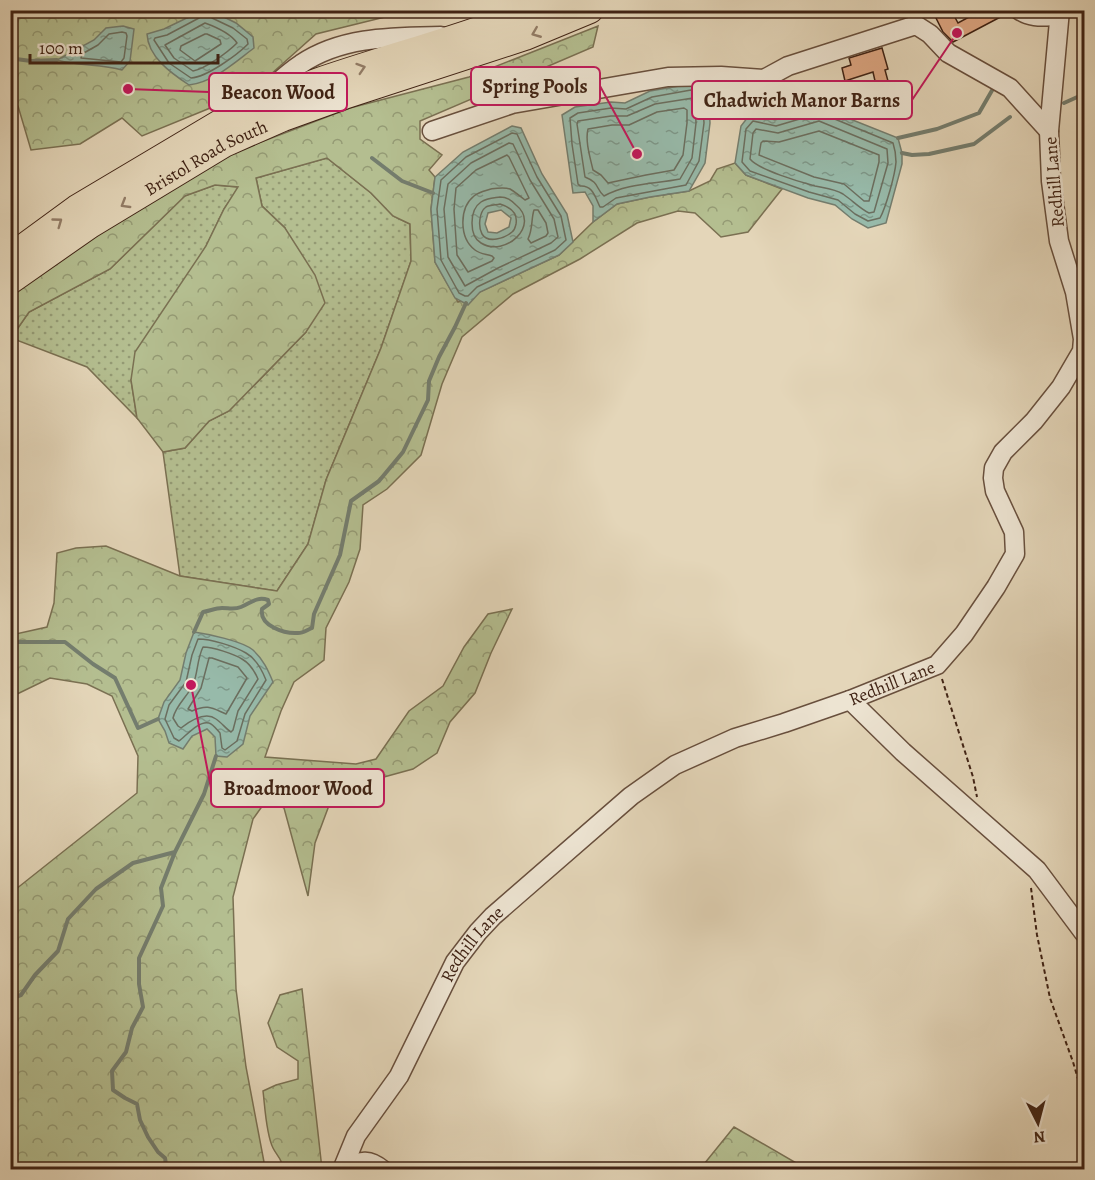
<svg xmlns="http://www.w3.org/2000/svg" width="1095" height="1180" font-family="Alegreya,serif">
	<defs>
		<pattern id="grass-dots" width="8" height="8" patternUnits="userSpaceOnUse" patternTransform="scale(1.5)"><rect width="8" height="8" fill="#b4be90"/><path d="M2 2h.1M6 6h.1" fill="none" stroke="#949a74" stroke-width="1.8" stroke-linecap="round"/></pattern>
		<pattern id="forest-crowns" width="20" height="18" patternUnits="userSpaceOnUse" patternTransform="scale(1.5)"><rect width="20" height="18" fill="#b4be90"/><path d="M2 6a3 3 0 1 1 6 0M12 15a3 3 0 1 1 6 0" fill="none" stroke="#949a74"/></pattern>
		<pattern id="water-ripples" width="26" height="14" patternUnits="userSpaceOnUse" patternTransform="scale(1.5)"><rect width="26" height="14" fill="#97baaa"/><path d="M2 4q2-2 4 0t4 0M15 11q2-2 4 0t4 0" fill="none" stroke="#7d9789"/></pattern>
	</defs>
	<rect width="100%" height="100%" fill="#e4d6b9"/>
	<filter id="stains"><feTurbulence type="fractalNoise" baseFrequency=".00333" numOctaves="4"/><feColorMatrix values="0 0 0 0 .2 0 0 0 0 .09 0 0 0 0 .02 0 0 0 .5 -.17"/></filter>
	<radialGradient id="worn" r=".72"><stop offset=".6" stop-color="#630" stop-opacity="0"/><stop offset="1" stop-color="#630" stop-opacity=".3"/></radialGradient>
	<path fill="url(#grass-dots)" stroke="#7a7052" stroke-width="1.5" d="M 327,158 L 371,193 L 393,216 L 410,224 L 411,261 L 381,348 L 326,480 L 308,544 L 277,591 L 180,576 L 163,452 L 185,448 L 209,421 L 229,411 L 306,332 L 285,228 L 262,206 L 256,178 Z
		M 215,185 L 239,187 L 224,209 L 206,246 L 131,380 L 137,418 L 87,367 L 11,338 L 29,312 L 110,269 L 184,196 Z"/>
	<path fill="url(#forest-crowns)" stroke="#7a7052" stroke-width="1.5" d="M 10,11 L 460,11 L 451,13 L 389,16 L 316,34 L 270,75 L 220,104 L 142,136 L 122,118 L 80,144 L 31,150 L 18,106 L 11,103 Z
		M 598,26 L 593,47 L 420,121 L 420,139 L 442,155 L 429,170 L 435,177 L 431,209 L 435,262 L 458,302 L 559,255 L 593,222 L 617,204 L 650,197 L 689,191 L 710,181 L 717,169 L 735,163 L 746,175 L 782,189 L 748,232 L 721,237 L 695,213 L 678,211 L 637,223 L 580,259 L 513,294 L 462,337 L 442,384 L 421,455 L 387,489 L 363,505 L 360,549 L 349,582 L 326,628 L 324,660 L 294,682 L 281,711 L 265,757 L 356,764 L 376,759 L 409,711 L 443,686 L 464,647 L 488,614 L 512,609 L 491,653 L 475,693 L 450,722 L 437,753 L 413,769 L 373,780 L 337,784 L 315,843 L 308,896 L 284,808 L 268,798 L 253,819 L 233,897 L 236,989 L 246,1067 L 264,1162 L 267,1169 L 11,1169 L 11,893 L 137,793 L 138,756 L 112,696 L 87,684 L 50,678 L 11,697 L 11,635 L 47,627 L 54,603 L 57,553 L 76,548 L 106,546 L 180,576 L 277,591 L 308,544 L 326,480 L 381,348 L 411,261 L 410,224 L 393,216 L 371,193 L 327,158 L 256,178 L 262,206 L 285,228 L 315,275 L 325,303 L 306,332 L 229,411 L 209,421 L 185,448 L 163,452 L 137,418 L 131,380 L 135,352 L 206,246 L 224,209 L 238,187 L 215,185 L 185,196 L 110,269 L 29,312 L 11,338 L 10,298 L 28,281 L 163,192 L 230,154 L 350,108 L 469,77 Z
		M 302,989 L 322,1169 L 282,1169 C 283,1160 277,1156 273,1148 C 266,1134 265,1107 263,1091 L 276,1085 L 298,1079 L 298,1061 L 277,1047 L 268,1023 L 280,995 Z
		M 734,1127 L 798,1164 L 795,1169 L 700,1169 Z"/>
	<path fill="url(#water-ripples)" stroke="#747d6e" stroke-width="1.5" fill-rule="evenodd" d="M 197,13 L 216,13 L 236,23 L 253,37 L 254,48 C 235,62 214,82 189,85 C 171,73 148,57 147,34 L 164,29 Z
		M 123,26 L 134,29 L 130,61 L 122,70 C 101,64 78,66 57,60 L 94,40 L 106,28 Z
		M 691,84 L 708,85 L 710,123 L 705,163 L 689,191 L 650,197 L 617,204 L 593,222 L 593,206 L 585,192 L 573,193 L 562,115 L 575,107 L 611,102 L 625,103 L 650,91 Z
		M 820,107 L 898,138 L 902,153 L 902,164 L 886,223 L 868,228 L 852,219 L 835,205 L 808,198 L 746,175 L 735,163 L 741,126 L 751,113 L 775,120 Z
		M 512,126 L 521,128 L 542,174 L 567,214 L 573,242 L 559,255 L 480,292 L 468,305 L 455,298 L 435,262 L 431,209 L 435,177 L 463,152 ZM 501,210 L 511,218 L 509,227 L 497,233 L 488,232 L 485,224 L 488,213 Z
		M 194,632 C 208,634 242,641 253,650 C 263,659 268,670 273,682 L 250,716 L 243,744 L 227,757 L 216,756 L 215,737 L 207,729 L 192,736 L 183,749 L 169,743 L 165,731 L 158,719 L 164,702 L 180,680 L 186,653 Z"/>
	<g fill="none" stroke-linecap="round" stroke-linejoin="round">
		<path stroke="#6b6e5f" stroke-width="1.5" d="M 202,10 L 202,15 L 199,18 L 167,35 L 155,38 L 154,40 L 169,63 L 191,78 C 207,77 237,55 248,44 L 247,39 L 233,28 L 212,18 L 210,10
			M 205,23 C 216,27 231,34 237,43 C 228,52 205,69 193,71 L 174,58 L 165,45 Z
			M 122,32 L 126,33 L 127,36 L 124,58 L 121,62 L 81,58 L 82,54 L 98,45 L 109,34 Z
			M 205,34 L 207,34 L 220,40 L 221,44 L 195,61 L 180,50 L 181,46 Z
			M 691,90 L 700,91 L 702,92 L 704,123 L 699,161 L 686,185 L 616,198 L 603,207 L 600,207 C 595,197 593,185 580,186 L 578,184 L 572,144 L 570,118 L 578,113 L 611,108 L 626,109 L 652,97 Z
			M 693,98 L 695,100 L 696,123 L 692,158 L 680,179 C 655,184 627,183 604,196 C 595,188 600,183 585,177 L 577,124 L 578,121 L 611,116 L 627,116 L 655,104 Z
			M 684,108 L 687,110 L 687,123 L 683,155 L 674,170 L 646,175 L 608,183 L 601,175 L 593,170 C 590,157 585,141 588,129 L 612,125 L 629,125 L 657,112 Z
			M 820,113 L 893,143 C 895,149 896,155 896,162 C 895,175 886,207 880,218 L 868,221 L 855,214 L 838,200 L 809,192 L 750,171 L 742,162 L 746,129 L 753,121 L 776,126 Z
			M 819,121 L 887,149 L 888,163 L 874,212 L 869,213 C 859,208 852,200 843,194 C 835,189 824,188 815,186 C 800,182 759,170 750,159 L 753,133 L 756,129 L 778,133 Z
			M 819,131 L 879,155 L 879,162 L 869,201 L 864,201 L 844,184 L 814,177 L 759,155 L 761,143 L 763,141 L 779,142 Z
			M 512,133 L 517,134 L 537,177 L 561,216 L 566,240 L 555,250 L 477,287 L 468,296 L 465,296 L 459,293 L 441,260 L 437,209 L 441,180 L 466,157 Z
			M 509,143 L 513,144 L 530,180 L 554,219 L 558,237 L 551,243 L 498,268 L 465,286 L 448,257 L 444,209 L 448,184 L 471,163 Z
			M 507,155 L 509,157 L 529,198 L 525,200 C 520,196 515,192 510,189 C 504,187 498,188 491,189 C 485,191 479,192 474,196 C 459,208 459,238 475,250 C 480,254 486,254 492,256 L 494,258 L 492,261 L 468,272 L 457,255 L 454,209 L 456,188 L 476,170 Z
			M 500,197 C 507,197 511,200 516,205 C 541,225 505,258 481,243 C 469,236 469,210 481,202 C 487,198 494,198 500,197 Z
			M 500,204 C 510,207 518,213 516,224 C 515,228 515,230 512,232 C 505,238 488,244 482,234 C 478,227 479,212 486,207 C 490,205 496,205 500,204 Z
			M 534,210 L 538,210 L 546,223 L 548,233 L 546,236 L 531,243 L 528,239 C 533,229 531,219 534,210 Z
			M 198,639 C 211,639 234,646 246,653 C 255,658 262,670 266,680 L 245,714 L 237,741 L 225,750 L 222,748 L 220,733 C 217,730 213,724 209,723 C 199,720 186,736 179,741 L 174,738 L 165,719 L 169,705 L 186,682 L 192,655 Z
			M 203,647 C 213,647 234,654 242,659 C 249,663 255,672 258,679 L 238,711 L 233,730 L 231,732 C 226,729 222,723 216,719 C 205,711 190,721 181,728 L 178,726 L 173,718 C 176,705 187,697 193,685 C 198,673 197,659 203,647 Z
			M 209,658 L 212,658 L 238,667 L 247,678 L 226,714 C 212,708 208,704 192,711 L 188,709 L 201,688 Z"/>
		<path stroke="#747d6e" stroke-width="4" d="M 10,60 L 16,59 L 31,61 L 57,60
			M 1064,103 L 1084,94
			M 898,138 L 937,129 L 979,113 L 994,87
			M 902,153 L 912,155 L 929,154 L 974,144 L 1010,117
			M 372,158 L 402,181 L 433,193
			M 194,632 L 203,612 C 209,611 216,608 222,608 C 229,608 234,610 241,607 C 251,603 257,596 268,600 L 269,604 L 262,609 C 259,626 285,634 298,633 C 303,633 307,630 312,628 L 314,614 L 340,555 L 351,501 L 379,481 L 403,452 L 428,400 L 429,381 L 439,357 L 455,327 L 466,303
			M 10,642 L 65,642 L 93,664 L 115,678 L 138,728 L 158,719
			M 10,999 L 21,995 L 35,975 L 58,951 L 68,919 L 96,889 L 133,863 L 175,852
			M 167,1170 L 165,1158 L 158,1152 L 148,1137 L 140,1120 L 137,1104 L 125,1098 L 113,1090 L 112,1071 L 126,1052 L 132,1028 L 143,1007 L 139,984 L 139,958 L 163,906 L 161,888 L 175,852 L 204,794 L 216,756"/>
	</g>
	<path fill="#dea783" stroke="#3f2214" stroke-width="1.5" d="M 932,10 L 951,10 L 958,23 L 982,10 L 1008,10 L 1008,13 L 953,42 L 943,32 Z
		M 882,48 L 888,69 L 885,70 L 888,81 L 880,83 L 875,81 L 873,72 L 845,81 L 842,68 L 851,65 L 849,58 Z"/>
	<g fill="none" stroke-linecap="round" stroke-linejoin="round">
		<g stroke="#684f3d" stroke-width="21">
			<g id="minor">
				<path d="M 1019,10 C 1031,19 1046,16 1059,16"/>
				<path d="M 261,97 C 274,86 287,73 301,64 C 342,36 394,37 441,36"/>
				<path d="M 432,131 L 512,104 L 668,77 L 721,76 L 764,79 L 788,66 L 916,25 L 930,34 L 948,53 L 1010,88 L 1049,131"/>
				<path d="M 850,700 L 903,752 L 1037,870 L 1084,933"/>
				<path id="s1" d="M 342,1170 L 356,1136 L 399,1076 L 455,962 L 478,932 L 493,916 L 631,796 L 675,765 L 735,738 L 784,723 L 850,700 L 937,665 L 964,634 L 996,587 L 1015,554 L 1014,532 L 995,491 L 993,478 L 994,468 L 1003,452 L 1034,421 L 1061,387 L 1082,351 L 1083,339 L 1075,292 L 1059,241 L 1051,181 L 1049,131 L 1060,10"/>
				<path d="M 348,1170 C 359,1158 371,1160 383,1170"/>
			</g>
		</g>
		<g stroke="#3f2214" stroke-width="28">
			<g id="highway">
				<path d="M 10,257 L 77,208 L 230,117 C 327,70 434,50 533,10"/>
				<path id="s2" d="M 10,281 L 90,225 L 224,144 L 283,118 L 344,96 L 525,37 L 590,10"/>
			</g>
		</g>
		<path stroke="#3f2214" stroke-width="2" stroke-dasharray="4.5 3" stroke-linecap="butt" d="M 130,10 L 156,13 L 177,10
			M 892,10 L 899,15
			M 942,679 L 973,777 L 977,797
			M 1031,888 L 1037,935 L 1050,998 L 1073,1062 L 1084,1099
			M 1083,1157 L 1083,1151 L 1084,1149
			M 1070,1170 L 1084,1155"/>
		<use href="#minor" stroke="#ede4d2" stroke-width="18"/>
		<use href="#highway" stroke="#e4d6b9" stroke-width="26"/>
	</g>
	<defs><path id="oneway-chevron" d="M-2-3.5L2.5 0L-2 3.5" fill="none" stroke-width="1.6" stroke-linecap="round" stroke-linejoin="round" transform="scale(1.5)"/></defs>
	<g stroke="#927c66">
		<use href="#oneway-chevron" transform="translate(536 33) rotate(158)"/>
		<use href="#oneway-chevron" transform="translate(361 68) rotate(-18)"/>
		<use href="#oneway-chevron" transform="translate(125 204) rotate(149)"/>
		<use href="#oneway-chevron" transform="translate(58 222) rotate(-36)"/>
	</g>
	<g text-anchor="middle" dominant-baseline="central" stroke-width="5" stroke-linejoin="round" paint-order="stroke">
		<g font-size="18" fill="#3f2214" stroke="#ede4d2">
			<text stroke="none"><textPath href="#s2" startOffset="232">Bristol Road South</textPath></text>
			<text transform="translate(1054 182) rotate(-95)">Redhill Lane</text>
			<text stroke="none"><textPath href="#s1" startOffset="766">Redhill Lane</textPath></text>
			<text stroke="none"><textPath href="#s1" startOffset="262">Redhill Lane</textPath></text>
		</g>
	</g>
	<path fill="none" stroke="#c2185b" stroke-width="2" d="M637 154L600 86M128 89L209 92M957 33L912 100M191 685L211 788"/>
	<g fill="#c2185b" stroke="#ede4d2" stroke-width="2">
		<circle cx="637" cy="154" r="6"/>
		<circle cx="128" cy="89" r="6"/>
		<circle cx="957" cy="33" r="6"/>
		<circle cx="191" cy="685" r="6"/>
	</g>
	<g fill="#ede4d2" stroke="#c2185b" stroke-width="2">
		<rect x="471" y="67" width="129" height="38" rx="6"/>
		<rect x="209" y="73" width="138" height="38" rx="6"/>
		<rect x="692" y="81" width="220" height="38" rx="6"/>
		<rect x="211" y="769" width="173" height="38" rx="6"/>
	</g>
	<g font-size="20" text-anchor="middle" font-weight="bold" fill="#3f2214">
		<text x="535" y="93">Spring Pools</text>
		<text x="278" y="99">Beacon Wood</text>
		<text x="802" y="107">Chadwich Manor Barns</text>
		<text x="298" y="795">Broadmoor Wood</text>
	</g>
	<rect width="1095" height="1180" fill="none" stroke="#e4d6b9" stroke-width="36"/>
	<rect x="12" y="12" width="1071" height="1156" fill="none" stroke="#3f2214" stroke-width="3"/>
	<rect x="18" y="18" width="1059" height="1144" fill="none" stroke="#3f2214" stroke-width="1.5"/>
	<g transform="translate(1038 1123) rotate(174)" stroke="#ede4d2" stroke-width="4.5" paint-order="stroke">
	<path d="M0-4.5L10 22L0 15L-10 22Z" fill="#3f2214"/>
	<text y="-9" font-size="16" font-weight="bold" text-anchor="middle" fill="#3f2214">N</text>
	</g>
	<path d="M30 54v9h188v-9" fill="none" stroke="#3f2214" stroke-width="3"/>
	<text x="39" y="54" font-size="18" fill="#3f2214" stroke="#ede4d2" stroke-width="4.5" paint-order="stroke">100 m</text>
	<rect width="100%" height="100%" filter="url(#stains)"/>
	<rect width="100%" height="100%" fill="url(#worn)"/>
</svg>
